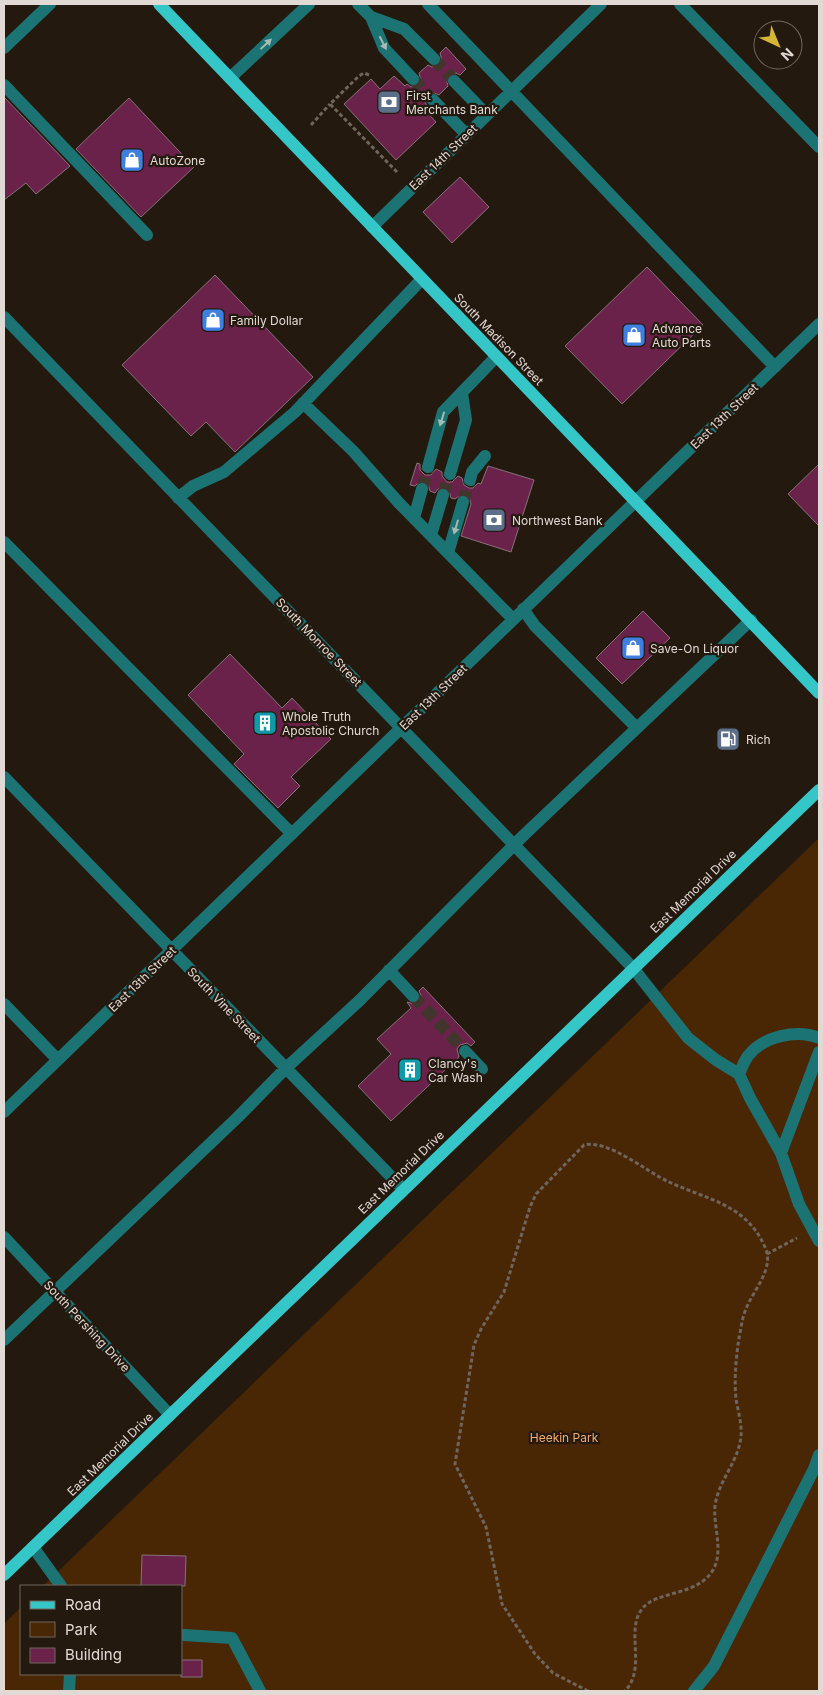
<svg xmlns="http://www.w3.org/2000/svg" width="823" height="1695" font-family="Inter,sans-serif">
	<rect width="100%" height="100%" fill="#24190f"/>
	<path fill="#4a2704" d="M 819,838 L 819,1691 L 4,1691 L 4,1624 L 21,1607 L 21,1674 L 181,1674 L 181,1586 L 43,1586 Z"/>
	<path fill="#6b224a" stroke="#84727a" d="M 446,47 L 466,69 L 460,75 L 456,73 L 449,75 L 446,79 L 448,86 L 439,95 L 432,92 L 427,95 L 425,102 L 427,106 L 424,109 L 436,122 L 396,160 L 344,104 L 371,79 L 380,89 L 394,76 L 405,86 L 407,84 L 411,87 L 418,85 L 421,81 L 419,73 L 428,65 L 432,67 L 439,65 L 442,61 L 440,53 Z
		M 4,97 L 70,166 L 36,194 L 26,183 L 4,200 Z
		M 129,98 L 194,167 L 141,217 L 76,149 Z
		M 460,177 L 489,207 L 452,243 L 423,212 Z
		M 647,267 L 703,325 L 622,404 L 565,346 Z
		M 215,275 L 313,377 L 235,452 L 206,422 L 191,436 L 122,365 Z
		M 417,463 L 420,464 L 420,470 L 425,475 L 431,475 L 436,469 L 442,472 L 442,476 L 447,482 L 452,482 L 458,476 L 462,478 L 464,485 L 469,488 L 473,488 L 478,483 L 481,484 L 488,466 L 534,480 L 511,552 L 461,536 L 471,504 L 469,497 L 462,494 L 455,499 L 451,498 L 449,490 L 445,487 L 438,489 L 435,493 L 430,491 L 428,484 L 424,481 L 420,481 L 415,486 L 410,485 Z
		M 819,464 L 819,526 L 788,494 Z
		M 643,611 L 670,638 L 622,684 L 596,658 Z
		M 230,654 L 282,708 L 292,698 L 331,739 L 291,777 L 300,786 L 278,808 L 234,764 L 244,754 L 188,695 Z
		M 423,987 L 475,1042 L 471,1046 L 467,1043 L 460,1045 L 457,1049 L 459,1057 L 391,1121 L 358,1086 L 391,1054 L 377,1039 L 411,1008 L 407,1002 L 414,1004 L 419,1002 L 421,995 L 419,991 Z
		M 142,1555 L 186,1556 L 185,1586 L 141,1586 Z
		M 181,1660 L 202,1660 L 202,1677 L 181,1677 Z"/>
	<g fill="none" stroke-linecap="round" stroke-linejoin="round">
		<path stroke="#40362c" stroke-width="12" stroke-dasharray="12 6" stroke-linecap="butt" d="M 434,59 L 454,81
			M 413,79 L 433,100
			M 422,489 L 428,467
			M 443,495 L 450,474
			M 463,502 L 470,480
			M 413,996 L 465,1051"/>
		<path stroke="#6f655d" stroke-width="3" stroke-dasharray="4 2.5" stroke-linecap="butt" d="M 369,75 L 364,73 L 359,76 L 330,104 L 397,172
			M 311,125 L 330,104
			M 767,1254 L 797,1238
			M 588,1691 L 553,1673 L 535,1654 L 502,1604 L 486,1527 L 455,1464 L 474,1345 L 481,1329 L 504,1292 L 530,1207 L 536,1194 L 584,1145 C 608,1139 647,1172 669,1182 C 708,1200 746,1204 765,1247 C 775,1269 753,1290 746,1309 C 742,1318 741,1329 739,1338 C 736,1358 734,1379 736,1399 C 738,1411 742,1424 741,1436 C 739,1461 718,1481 715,1506 C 713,1526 724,1551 713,1570 C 697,1597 656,1590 642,1609 C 625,1630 647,1668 625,1691"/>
		<path stroke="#1c7373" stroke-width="12" d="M 358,4 L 371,17 L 384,48 L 413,79
			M 428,4 L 775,367
			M 680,4 L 819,147
			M 371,17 L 404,29 L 434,59
			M 4,48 L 50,4
			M 230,78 L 309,4
			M 454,81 L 487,115
			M 4,85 L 147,235
			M 433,100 L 466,134
			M 372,227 L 601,4
			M 4,317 L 633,968 L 688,1038 L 716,1060 L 739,1074 L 750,1098 L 781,1153 L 799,1204 L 819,1241
			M 303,403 L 353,451 L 399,503 L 513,619
			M 428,467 L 443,412 L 496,357
			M 450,474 L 466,420 L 462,393
			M 470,480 L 472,472 L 485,456
			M 178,498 L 193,486 L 224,472 L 295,412 L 422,279
			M 414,518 L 422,489
			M 431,535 L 443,495
			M 4,542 L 292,834
			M 448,553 L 463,502
			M 523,609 L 535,626 L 637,728
			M 4,777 L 403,1189
			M 389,970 L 413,996
			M 4,1004 L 58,1060
			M 465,1051 L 482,1069
			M 739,1074 C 742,1068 744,1061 748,1056 C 763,1036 797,1029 819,1038
			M 4,1112 L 819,324
			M 781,1153 L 819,1052
			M 4,1237 L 170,1415
			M 4,1340 L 238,1117 L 286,1068 L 359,1001 L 524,835 L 751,620
			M 33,1547 L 61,1586
			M 184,1635 L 232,1638 L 260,1691
			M 69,1691 L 70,1674
			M 694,1691 L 714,1666 L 814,1469 L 819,1455"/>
		<path stroke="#35c7c8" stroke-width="12" d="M 159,4 L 819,693
			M 4,1575 L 819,790"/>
	</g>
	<defs><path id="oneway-solid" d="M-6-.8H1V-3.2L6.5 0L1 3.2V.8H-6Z" transform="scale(1.25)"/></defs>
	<g fill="#a6bab6">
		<use href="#oneway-solid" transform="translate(383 43) rotate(63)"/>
		<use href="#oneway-solid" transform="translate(266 44) rotate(-43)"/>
		<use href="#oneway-solid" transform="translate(442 419) rotate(107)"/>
		<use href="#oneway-solid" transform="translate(456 527) rotate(106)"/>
	</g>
	<defs>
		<g id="bank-square" transform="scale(1.25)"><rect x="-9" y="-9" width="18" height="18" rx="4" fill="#5c6f8a" stroke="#24190f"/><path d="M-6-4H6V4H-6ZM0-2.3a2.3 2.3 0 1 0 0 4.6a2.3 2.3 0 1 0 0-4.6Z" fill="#fff"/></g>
		<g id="shop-square" transform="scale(1.25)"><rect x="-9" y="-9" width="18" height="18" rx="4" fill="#3f7fe0" stroke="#24190f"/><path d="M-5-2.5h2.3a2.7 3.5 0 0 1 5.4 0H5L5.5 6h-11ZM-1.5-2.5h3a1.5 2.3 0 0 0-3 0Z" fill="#fff"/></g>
		<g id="building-square" transform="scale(1.25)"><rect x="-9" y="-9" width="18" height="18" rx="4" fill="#0f9aa8" stroke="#24190f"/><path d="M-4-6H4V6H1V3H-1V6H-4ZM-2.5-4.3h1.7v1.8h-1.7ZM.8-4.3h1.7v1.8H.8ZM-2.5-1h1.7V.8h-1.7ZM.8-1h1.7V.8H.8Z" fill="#fff"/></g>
		<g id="fuel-square" transform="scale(1.25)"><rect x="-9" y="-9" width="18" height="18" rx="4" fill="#5c6f8a" stroke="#24190f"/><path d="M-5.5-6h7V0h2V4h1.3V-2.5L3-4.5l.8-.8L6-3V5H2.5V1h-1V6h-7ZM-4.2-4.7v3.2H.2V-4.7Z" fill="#fff"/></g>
	</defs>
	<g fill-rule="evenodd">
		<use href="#bank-square" x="389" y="102"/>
		<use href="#shop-square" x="132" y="160"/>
		<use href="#shop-square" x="213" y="320"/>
		<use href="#shop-square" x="634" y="335"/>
		<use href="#bank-square" x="494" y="520"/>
		<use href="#shop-square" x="633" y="648"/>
		<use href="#building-square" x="265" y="723"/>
		<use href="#fuel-square" x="728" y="739"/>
		<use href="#building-square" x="410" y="1070"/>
	</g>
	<g text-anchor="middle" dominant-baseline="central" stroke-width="4.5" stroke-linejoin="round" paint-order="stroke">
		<g font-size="12" fill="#e1d9d3" stroke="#24190f" text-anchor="start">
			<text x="406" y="95">First<tspan x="406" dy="14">Merchants Bank</tspan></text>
			<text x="150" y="160">AutoZone</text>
			<text x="230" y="320">Family Dollar</text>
			<text x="652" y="328">Advance<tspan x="652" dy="14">Auto Parts</tspan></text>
			<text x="512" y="520">Northwest Bank</text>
			<text x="650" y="648">Save-On Liquor</text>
			<text x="282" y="716">Whole Truth<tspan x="282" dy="14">Apostolic Church</tspan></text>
			<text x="746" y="739">Rich</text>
			<text x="428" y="1063">Clancy's<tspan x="428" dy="14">Car Wash</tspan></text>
		</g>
		<g font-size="12" fill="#e1d9d3" stroke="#24190f">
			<text transform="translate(443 157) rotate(-44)">East 14th Street</text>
			<text transform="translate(499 339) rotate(46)">South Madison Street</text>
			<text transform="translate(724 416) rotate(-44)">East 13th Street</text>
			<text transform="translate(319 642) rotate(46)">South Monroe Street</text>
			<text transform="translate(433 697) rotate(-44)">East 13th Street</text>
			<text transform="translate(693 891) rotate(-44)">East Memorial Drive</text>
			<text transform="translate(142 979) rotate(-44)">East 13th Street</text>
			<text transform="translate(224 1005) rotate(46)">South Vine Street</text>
			<text transform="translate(401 1172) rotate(-44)">East Memorial Drive</text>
			<text transform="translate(87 1326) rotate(47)">South Pershing Drive</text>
			<text transform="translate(110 1454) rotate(-44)">East Memorial Drive</text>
		</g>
		<g font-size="12" fill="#f5ac70" stroke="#24190f">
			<text x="564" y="1437">Heekin Park</text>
		</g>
	</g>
	<rect width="823" height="1695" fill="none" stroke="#e1d9d3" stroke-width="10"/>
	<rect x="20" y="1585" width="162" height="90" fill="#24190f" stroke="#70665d"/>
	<rect x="30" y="1601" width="25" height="8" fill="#35c7c8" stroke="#70665d"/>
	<text x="65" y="1610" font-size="15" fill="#e1d9d3">Road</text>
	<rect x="30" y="1622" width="25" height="15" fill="#4a2704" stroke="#70665d"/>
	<text x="65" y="1635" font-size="15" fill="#e1d9d3">Park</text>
	<rect x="30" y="1648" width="25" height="15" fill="#6b224a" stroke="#70665d"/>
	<text x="65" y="1660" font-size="15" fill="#e1d9d3">Building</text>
	<g transform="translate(778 45) rotate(136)"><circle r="24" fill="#24190f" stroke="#70665d"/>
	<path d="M0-4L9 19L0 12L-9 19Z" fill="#d4b535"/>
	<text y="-8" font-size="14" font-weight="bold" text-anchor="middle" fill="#e1d9d3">N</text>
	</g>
</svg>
